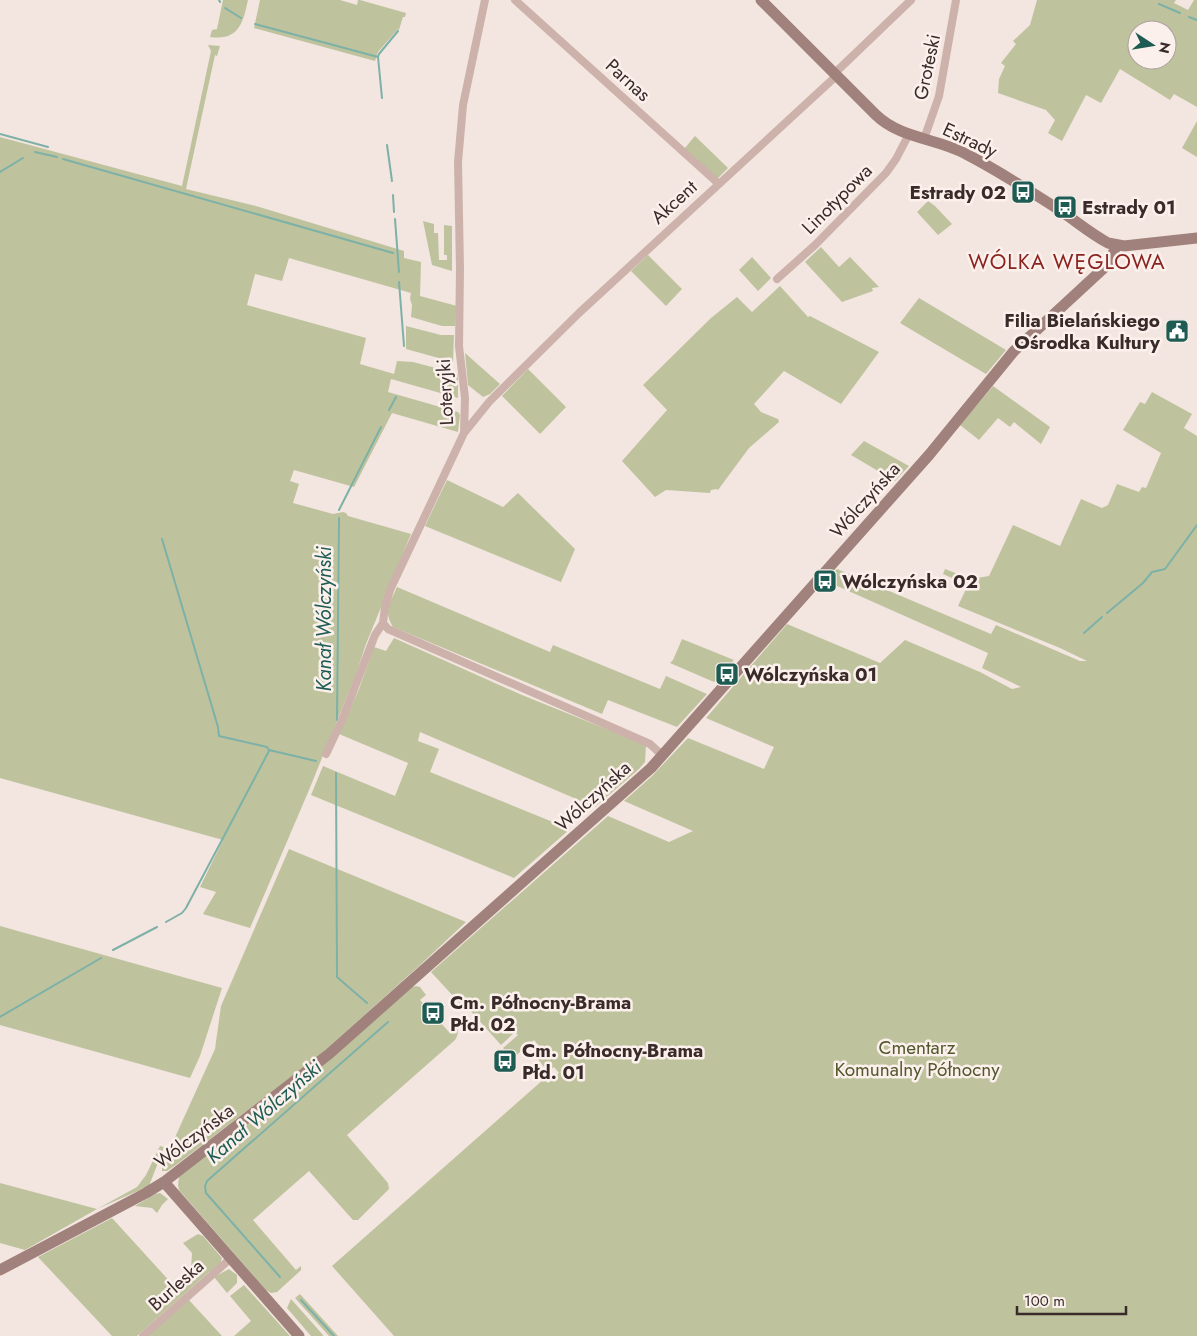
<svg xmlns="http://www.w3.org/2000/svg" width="1197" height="1336" font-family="Jost,sans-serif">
	<rect width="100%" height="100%" fill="#f3e5df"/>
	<path fill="#bec39e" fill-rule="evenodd" d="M 223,0 L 248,0 C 243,23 239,41 210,37 L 212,30 L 217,29 Z
		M 260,0 L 340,0 L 357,5 L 358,0 L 360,0 L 406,13 L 405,17 L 403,17 L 399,30 L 398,29 L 378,52 L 375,61 L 254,28 Z
		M 1037,0 L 1176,0 L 1174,3 L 1188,10 L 1194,0 L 1197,0 L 1197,107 L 1174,94 L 1170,100 L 1120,69 L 1101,103 L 1086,95 L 1062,141 L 1048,133 L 1055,120 L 1046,110 L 998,93 L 999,79 L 1005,66 L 1001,63 L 1016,44 L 1013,41 L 1030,25 ZM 1137,30 L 1167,30 L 1167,60 L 1137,60 Z
		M 208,45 L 220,46 L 217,56 L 215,55 L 186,189 L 256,206 L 404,251 L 404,258 L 421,262 L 420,296 L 457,306 L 455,326 L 442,326 L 411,317 L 412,305 L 410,299 L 411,293 L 289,258 L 282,281 L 255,274 L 247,305 L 366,338 L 360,364 L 394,374 L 397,361 L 413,362 L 458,374 L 458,398 L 391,379 L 388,392 L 458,412 L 460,415 L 458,432 L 392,413 L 354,487 L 294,470 L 290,481 L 299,484 L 293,503 L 333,514 L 343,512 L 346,513 L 348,516 L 411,534 L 366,644 L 356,674 L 309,790 L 250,928 L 203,914 L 216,892 L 200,887 L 223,840 L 0,778 L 0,137 L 182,186 L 211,51 Z
		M 1197,121 L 1197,157 L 1182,148 Z
		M 695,136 L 728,168 L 718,178 L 716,178 L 684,149 Z
		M 928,201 L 935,206 L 952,224 L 938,235 L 917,212 Z
		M 423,221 L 434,224 L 434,233 L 438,233 L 439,260 L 447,260 L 447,255 L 444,255 L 444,225 L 452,226 L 452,271 L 432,265 Z
		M 821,247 L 839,267 L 850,257 L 879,287 L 872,288 L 873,291 L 842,302 L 805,262 Z
		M 648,255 L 682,289 L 666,306 L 631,271 Z
		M 752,257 L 771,278 L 758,291 L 739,270 Z
		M 780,286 L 808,317 L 810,316 L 879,352 L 841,404 L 784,371 L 754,404 L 761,412 L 778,419 L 779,422 L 749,448 L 718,490 L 716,489 L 711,490 L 710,493 L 666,490 L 655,497 L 622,461 L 667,410 L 643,385 L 711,318 L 737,297 L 752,312 Z
		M 919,298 L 1006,350 L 986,374 L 900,323 Z
		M 406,326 L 441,335 L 454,335 L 453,362 L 406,349 Z
		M 465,353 L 500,384 L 490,394 L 483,397 L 468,385 Z
		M 528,369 L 566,407 L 540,434 L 502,396 Z
		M 993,386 L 1050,427 L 1041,444 L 1014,422 L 1010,427 L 998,418 L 979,440 L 960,425 Z
		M 1152,392 L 1192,414 L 1184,428 L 1197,436 L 1197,1336 L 394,1336 L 332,1266 L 544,1079 L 548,1083 L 559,1073 L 554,1067 L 548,1072 L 537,1058 L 544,1052 L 534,1040 L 513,1058 L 503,1048 L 518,1035 L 515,1032 L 501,1045 L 467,1007 L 465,1009 L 431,972 L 608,816 L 669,842 L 693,831 L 624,801 L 651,777 L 688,738 L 764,769 L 774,747 L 706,718 L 787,624 L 880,663 L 905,640 L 980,672 L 1012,689 L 1021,687 L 982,668 L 988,653 L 826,581 L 837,569 L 991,634 L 996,625 L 1080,661 L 1087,661 L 1060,648 L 958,606 L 968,585 L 943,574 L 945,569 L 971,579 L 989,576 L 1013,525 L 1060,546 L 1081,499 L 1102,508 L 1108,505 L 1117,484 L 1139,492 L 1142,487 L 1146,488 L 1161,453 L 1123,430 L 1140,402 L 1145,404 Z
		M 864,441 L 909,466 L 895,481 L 851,455 Z
		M 447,480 L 503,507 L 518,493 L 575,549 L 561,582 L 425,526 Z
		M 397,587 L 550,652 L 553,645 L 660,689 L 666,676 L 707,694 L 677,727 L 608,700 L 602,714 L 393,627 C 383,611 390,603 397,587 Z
		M 394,638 L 522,695 L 646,745 L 645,762 L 639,769 L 595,807 L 420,732 L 418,741 L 439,749 L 430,772 L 570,829 L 514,878 L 311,795 L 323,766 L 395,796 L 408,763 L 339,734 L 359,689 L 374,647 L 386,651 Z
		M 682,639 L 734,660 L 714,682 L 670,663 L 673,660 Z
		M 289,849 L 466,922 L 418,967 L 322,1053 L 176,1165 L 167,1171 L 162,1171 L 162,1166 L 215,1049 L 221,1006 Z
		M 0,926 L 222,988 L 200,1056 L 190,1078 L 0,1025 Z
		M 416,986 L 420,987 L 426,995 L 420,1000 L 449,1032 L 456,1026 C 459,1031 458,1035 455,1040 L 347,1135 L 388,1183 L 389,1189 L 358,1220 L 353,1220 L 309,1171 L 253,1220 L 296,1270 L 301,1266 L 301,1270 L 299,1272 L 277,1292 L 271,1293 L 266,1290 L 179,1190 L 178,1185 L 179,1177 L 208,1154 L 227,1144 L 229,1135 L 334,1056 L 412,987 Z
		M 160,1146 L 164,1147 L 149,1186 L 97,1209 L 25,1250 L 0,1243 L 0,1183 L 97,1209 L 137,1187 L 146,1175 Z
		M 160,1193 L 168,1199 L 162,1205 L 157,1213 L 152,1208 L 135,1206 L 155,1194 Z
		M 112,1218 L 174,1286 L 191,1269 L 192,1253 L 183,1243 L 198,1234 L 203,1236 L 222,1258 L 220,1264 L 210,1273 L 209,1272 L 137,1336 L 112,1336 L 38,1257 Z
		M 229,1269 L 237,1275 L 237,1283 L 227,1293 L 214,1277 Z
		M 244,1285 L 290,1336 L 234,1336 L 251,1321 L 230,1296 Z
		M 300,1294 L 338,1336 L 329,1336 L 295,1298 Z
		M 188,1299 L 222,1336 L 147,1336 Z
		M 291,1299 L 323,1335 L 323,1336 L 311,1336 L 287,1308 Z"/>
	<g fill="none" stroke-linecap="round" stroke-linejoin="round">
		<path stroke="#7db1a8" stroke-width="2" d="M 219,0 L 220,2
			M 1159,4 L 1180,13
			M 225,8 L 241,18
			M 1189,17 L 1197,20
			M 255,24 L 378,57
			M 382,98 L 378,57 L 379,54 L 398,31
			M 0,134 L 48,147
			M 387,145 L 392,181
			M 35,152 L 57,157
			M 63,159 L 393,253
			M 0,172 L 23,158
			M 393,195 L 394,212
			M 395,219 L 399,272
			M 399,282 L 404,346
			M 389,410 L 396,397
			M 339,510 L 381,427
			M 162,539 L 218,727 L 219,736 L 267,747 L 269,750 L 316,761
			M 1107,613 L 1143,583 L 1152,572 L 1165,569 L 1197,525
			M 1084,633 L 1102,617
			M 337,720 L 339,518
			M 336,773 L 337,977 L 367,1003
			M 166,922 L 182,913 L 186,908 L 269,751
			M 113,950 L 157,927
			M 0,1017 L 101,958
			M 280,1277 L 206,1193 L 205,1186 L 207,1181 L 388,1022
			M 301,1300 L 334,1336"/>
		<path stroke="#ccb2aa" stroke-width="8" d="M 515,0 L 719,184
			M 924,139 L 939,96 L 956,0
			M 777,279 L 815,245 L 886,173 L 896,159 L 909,134
			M 464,433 L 489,402 L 579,313 L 833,79 L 838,70 L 911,0
			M 383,623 L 388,629 L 650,744 L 662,755
			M 326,754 L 342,720 L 375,635 L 383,623 L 385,607 L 390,590 L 464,433 L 465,398 L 459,346 L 460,269 L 458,162 L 463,105 L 485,0
			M 143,1336 L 230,1259"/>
		<path stroke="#a0817b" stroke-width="11" d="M 761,0 L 876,115 C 901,139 937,138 966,154 C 999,171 1030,191 1061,211 C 1077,222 1091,234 1108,243 L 1124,246 L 1197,238
			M 164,1182 L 299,1336
			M 0,1270 L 146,1193 L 164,1182 L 329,1054 L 651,768 L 929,455 L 1014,351 L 1105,267 L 1111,259 L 1116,246"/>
	</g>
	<defs>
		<g id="bus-square" transform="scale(1.25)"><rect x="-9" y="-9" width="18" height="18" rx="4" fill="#1e5c53" stroke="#fbf0eb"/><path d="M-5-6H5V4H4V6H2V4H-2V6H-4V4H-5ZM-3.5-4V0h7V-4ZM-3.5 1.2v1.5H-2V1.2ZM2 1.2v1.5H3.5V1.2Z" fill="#fff"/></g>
		<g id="civic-square" transform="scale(1.25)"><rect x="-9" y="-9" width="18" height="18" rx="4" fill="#1e5c53" stroke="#fbf0eb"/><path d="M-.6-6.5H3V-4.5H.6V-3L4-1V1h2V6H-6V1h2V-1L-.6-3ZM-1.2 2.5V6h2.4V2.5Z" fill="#fff"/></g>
	</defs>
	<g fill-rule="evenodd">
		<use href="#bus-square" x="1023" y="192"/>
		<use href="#bus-square" x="1065" y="207"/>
		<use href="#civic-square" x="1177" y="331"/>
		<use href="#bus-square" x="825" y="581"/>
		<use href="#bus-square" x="727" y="674"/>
		<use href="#bus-square" x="433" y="1013"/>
		<use href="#bus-square" x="505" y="1061"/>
	</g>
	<g text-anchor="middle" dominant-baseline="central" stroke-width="5" stroke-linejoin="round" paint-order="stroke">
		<g font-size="19" fill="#392b2a" stroke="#fbf0eb">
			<text transform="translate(927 67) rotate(-78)">Groteski</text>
			<text transform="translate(628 80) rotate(42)">Parnas</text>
			<text transform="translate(970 140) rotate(25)">Estrady</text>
			<text transform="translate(837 199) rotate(-45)">Linotypowa</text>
			<text transform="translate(674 202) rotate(-42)">Akcent</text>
			<text transform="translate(445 392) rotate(-93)">Loteryjki</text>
			<text transform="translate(865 500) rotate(-48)">Wólczyńska</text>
			<text transform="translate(593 796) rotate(-42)">Wólczyńska</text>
			<text transform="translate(194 1136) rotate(-37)">Wólczyńska</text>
			<text transform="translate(176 1285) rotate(-42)">Burleska</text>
		</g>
		<g font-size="19" font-weight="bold" fill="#392b2a" stroke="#fbf0eb" text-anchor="start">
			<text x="1006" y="192" text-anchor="end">Estrady 02</text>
			<text x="1082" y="207">Estrady 01</text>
			<text x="1160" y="320" text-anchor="end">Filia Bielańskiego<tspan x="1160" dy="22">Ośrodka Kultury</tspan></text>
			<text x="842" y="581">Wólczyńska 02</text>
			<text x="744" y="674">Wólczyńska 01</text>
			<text x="450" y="1002">Cm. Północny-Brama<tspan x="450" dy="22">Płd. 02</tspan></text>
			<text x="522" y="1050">Cm. Północny-Brama<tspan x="522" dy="22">Płd. 01</tspan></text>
		</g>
		<g font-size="19" fill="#52582d" stroke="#fbf0eb">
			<text x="917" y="1047">Cmentarz<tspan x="917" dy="22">Komunalny Północny</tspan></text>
		</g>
		<g font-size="20" font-style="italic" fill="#1e5c53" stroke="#fbf0eb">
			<text transform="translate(324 619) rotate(-90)">Kanał Wólczyński</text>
			<text transform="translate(264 1112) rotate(-41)">Kanał Wólczyński</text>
		</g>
		<g font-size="21" letter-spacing="1" fill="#8a2421" stroke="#fbf0eb">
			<text x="1067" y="262">WÓLKA WĘGLOWA</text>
		</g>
	</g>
	<g transform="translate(1152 45) rotate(102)"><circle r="24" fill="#fbf0eb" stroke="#ada19e"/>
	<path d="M0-4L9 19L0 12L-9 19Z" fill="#1e5c53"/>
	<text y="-8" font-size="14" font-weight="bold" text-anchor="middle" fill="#392b2a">N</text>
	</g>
	<path d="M1017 1306v8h109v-8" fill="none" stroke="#392b2a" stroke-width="2.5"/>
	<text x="1024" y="1306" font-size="15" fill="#392b2a" stroke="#fbf0eb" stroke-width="4" paint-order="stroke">100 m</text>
</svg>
